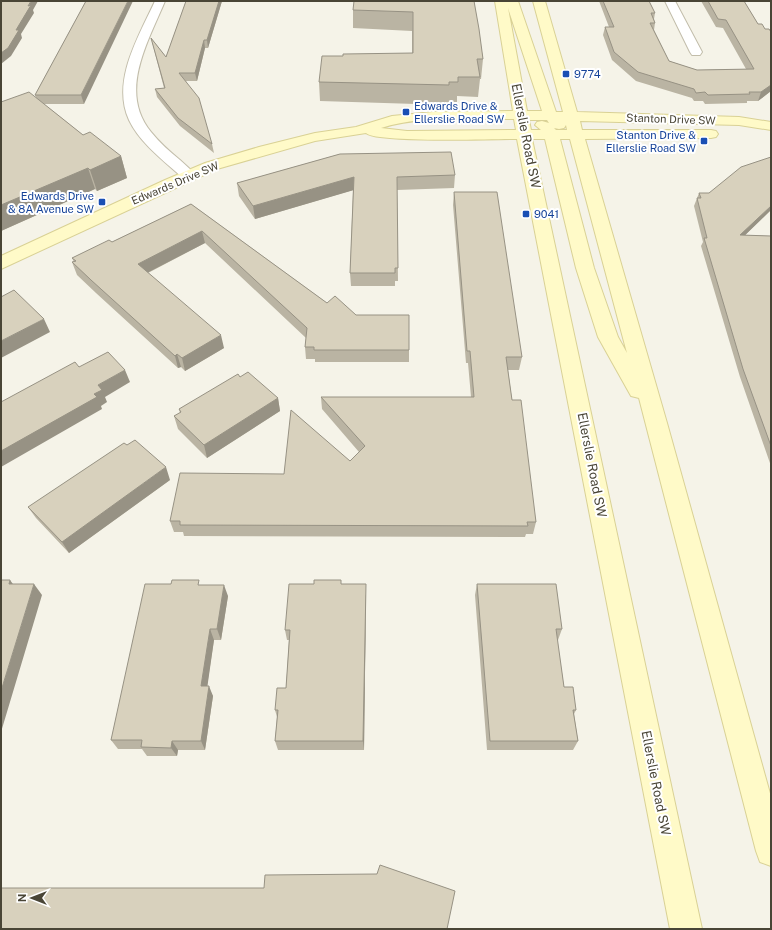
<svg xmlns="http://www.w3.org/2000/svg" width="772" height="930" font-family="'Public Sans',sans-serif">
	<rect width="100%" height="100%" fill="#f5f3e8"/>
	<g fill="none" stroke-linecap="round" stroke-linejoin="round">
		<g stroke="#c2bdaa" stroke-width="2">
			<path id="street" d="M 155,1 L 165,1 C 148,42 118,92 151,132 C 160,143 170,152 180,160 C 185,165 191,169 195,175 L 193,178 L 188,179 L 183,178 C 164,161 140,143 129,120 C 111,81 139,36 155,1 Z
				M 665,1 L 675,1 L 702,52 L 700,55 L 692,55 L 690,52 Z"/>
		</g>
		<g stroke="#d9d195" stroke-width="2">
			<path id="secondary" d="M 495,1 L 518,1 L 556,112 L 563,112 L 533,1 L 545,1 L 577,112 L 739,117 L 771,122 L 771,130 L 739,125 L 580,121 L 582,130 L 711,130 L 716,131 L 718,134 L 716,137 L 711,138 L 585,139 L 667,423 L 771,797 L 771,866 L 760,862 L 756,851 L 639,398 L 631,396 L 598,337 L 576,268 L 545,139 L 532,139 L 702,929 L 670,929 L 517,139 C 496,139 376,143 366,133 L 315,141 L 217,169 L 1,269 L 1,256 L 165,180 L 205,163 L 259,147 L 315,133 L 356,127 L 392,116 L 433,112 L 513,111 ZM 508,8 L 542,111 L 527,111 ZM 514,119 L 516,130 L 407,131 L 381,128 C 421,115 472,120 514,119 ZM 529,120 L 547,120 L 549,123 L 542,121 L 537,122 L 535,125 L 541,130 L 531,130 ZM 566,125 L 567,130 L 556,130 L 554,128 L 559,129 L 564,128 ZM 560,139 L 570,139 L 627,353 L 618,337 L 594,268 Z"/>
		</g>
		<use href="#street" fill="#fff" fill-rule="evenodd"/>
		<use href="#secondary" fill="#fffac8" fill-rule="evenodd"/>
	</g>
	<path fill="#bab4a3" d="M 86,1 L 84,104 L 44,104 L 83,135 L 121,156 L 127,178 L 97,191 L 95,189 L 1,231 L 1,102 L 36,98 L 35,95 Z
		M 186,1 L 222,1 L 208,48 L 205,48 L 197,81 L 186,81 L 212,144 L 214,153 L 180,126 L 157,97 L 155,89 L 164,88 L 151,38 L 166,57 Z
		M 474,1 L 483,59 L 481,79 L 480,79 L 478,97 L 457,96 L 457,102 L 448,102 L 448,105 L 320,101 L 319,82 L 343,56 L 412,53 L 412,31 L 353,28 L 353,10 Z
		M 599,1 L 649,1 L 655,13 L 654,19 L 655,23 L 654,30 L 669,61 L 697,70 L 746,69 L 723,28 L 716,27 L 701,1 L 744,1 L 758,24 L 765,29 L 771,32 L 771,91 L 758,101 L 747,101 L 747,103 L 705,104 L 703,101 L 694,101 L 692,98 L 636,81 L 612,60 L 603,35 L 605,27 L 609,27 Z
		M 340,154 L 455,175 L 454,188 L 397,190 L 398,281 L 395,281 L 395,286 L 351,286 L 350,273 L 353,190 L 255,219 L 239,196 L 237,183 Z
		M 454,192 L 522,357 L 519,370 L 508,370 L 512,400 L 536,522 L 533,534 L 526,534 L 525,537 L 184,536 L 183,532 L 174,532 L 170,521 L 284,474 L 350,461 L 359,452 L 322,409 L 321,397 L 471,397 L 468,363 L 466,363 L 453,205 Z
		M 699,193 L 709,193 L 771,210 L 745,235 L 771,236 L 771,466 L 740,377 L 701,246 L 703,242 L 694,206 Z
		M 191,204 L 327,303 L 356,315 L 409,350 L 409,362 L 315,362 L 315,359 L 306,359 L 305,347 L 306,338 L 205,243 L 148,273 L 224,348 L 185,371 L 181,367 L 178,368 L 96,293 L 77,275 L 72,262 L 74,262 L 72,258 L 112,242 Z
		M 240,377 L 278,398 L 280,411 L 207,458 L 178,429 L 174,416 L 180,413 L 179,409 Z
		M 170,480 L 69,553 L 36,518 L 28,507 Z
		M 341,580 L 341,584 L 366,595 L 364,750 L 278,750 L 275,741 L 277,717 L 275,710 L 286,688 L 289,640 L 287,640 L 285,630 L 314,584 Z
		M 477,584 L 562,629 L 558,640 L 557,640 L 564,687 L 576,710 L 574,714 L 578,741 L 573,750 L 487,750 L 475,595 Z
		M 200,585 L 228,596 L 221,640 L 214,640 L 207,686 L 213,696 L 205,750 L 178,750 L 177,756 L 147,756 L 142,749 L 118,749 L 111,740 Z"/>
	<path fill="#979284" d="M 31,1 L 38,1 L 33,10 L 34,13 L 21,34 L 22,38 L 11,56 L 1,64 L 1,53 L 16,30 Z
		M 128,1 L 133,1 L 84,104 L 81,95 Z
		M 219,1 L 222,1 L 208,48 L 207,40 Z
		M 204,40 L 205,48 L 197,81 L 195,73 Z
		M 771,85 L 771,91 L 758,101 L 761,92 Z
		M 121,156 L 127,178 L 97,191 L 90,170 Z
		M 88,168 L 95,189 L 1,231 L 1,205 Z
		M 354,177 L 354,190 L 255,219 L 253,206 Z
		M 771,206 L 771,210 L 737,243 L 740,235 Z
		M 202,231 L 205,243 L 141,276 L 138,264 Z
		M 44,319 L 50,332 L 1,358 L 1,341 Z
		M 221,335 L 224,348 L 185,371 L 182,358 Z
		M 177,354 L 181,367 L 178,368 L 175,356 Z
		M 125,370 L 130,382 L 105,397 L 107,402 L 101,406 L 102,409 L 1,467 L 1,451 L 94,394 L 98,385 Z
		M 278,398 L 280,411 L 207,458 L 204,445 Z
		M 166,467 L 170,480 L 69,553 L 62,542 Z
		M 10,580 L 18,591 L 9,584 Z
		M 34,584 L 42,595 L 1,732 L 1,691 Z
		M 366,584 L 366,595 L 364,750 L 363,741 Z
		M 224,585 L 228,596 L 221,640 L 217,629 Z
		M 210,629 L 214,640 L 206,696 L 201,686 Z
		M 209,686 L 213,696 L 205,750 L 201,741 Z
		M 172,741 L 178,750 L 177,756 L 171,748 Z"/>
	<path fill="#d8d1bd" stroke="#979284" d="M 1,1 L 31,1 L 28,6 L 31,5 L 16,30 L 19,30 L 8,48 L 1,53 Z
		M 86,1 L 128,1 L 81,95 L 35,95 Z
		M 186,1 L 219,1 L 207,40 L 204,40 L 195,73 L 179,73 L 199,98 L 212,144 L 178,118 L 155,89 L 165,88 L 151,38 L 166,57 Z
		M 354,1 L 474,1 L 479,29 L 483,59 L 477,59 L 480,77 L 458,77 L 458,82 L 449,82 L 449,85 L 319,82 L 322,56 L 343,56 L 343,54 L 413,53 L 413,12 L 353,10 Z
		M 603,1 L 649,1 L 655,13 L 651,13 L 655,23 L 650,23 L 669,61 L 697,70 L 754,69 L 726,20 L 718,19 L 708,1 L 744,1 L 758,24 L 762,24 L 765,29 L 769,29 L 771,32 L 771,85 L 761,92 L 749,92 L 750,94 L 708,95 L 705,92 L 696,93 L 694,89 L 638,72 L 614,52 L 605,27 L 614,27 Z
		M 29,92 L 83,135 L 90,132 L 121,156 L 90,170 L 88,168 L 1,205 L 1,102 Z
		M 451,152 L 455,175 L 397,177 L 398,268 L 395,268 L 395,273 L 350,273 L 354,177 L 253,206 L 237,183 L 340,154 Z
		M 771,157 L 771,206 L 740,235 L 771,236 L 771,446 L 743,369 L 704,238 L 707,238 L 697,198 L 701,198 L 699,193 L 709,193 L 741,167 Z
		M 454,192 L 497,192 L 522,357 L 506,357 L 512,400 L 521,400 L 536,522 L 527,522 L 528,526 L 180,525 L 180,521 L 170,521 L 180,473 L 284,474 L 291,410 L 350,461 L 365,446 L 321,397 L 474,397 L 470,351 L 467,351 Z
		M 191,204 L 327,303 L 335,296 L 356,315 L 409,315 L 409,350 L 314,350 L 314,347 L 305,347 L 307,328 L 202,231 L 138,264 L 221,335 L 182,358 L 177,354 L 175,356 L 91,280 L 72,262 L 76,261 L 72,258 L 109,240 L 112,242 Z
		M 14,290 L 44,319 L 1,341 L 1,297 Z
		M 108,352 L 125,370 L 98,385 L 102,390 L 94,394 L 97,397 L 1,451 L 1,402 L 75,362 L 79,367 Z
		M 248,372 L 278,398 L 204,445 L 174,416 L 181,412 L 179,409 L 238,374 L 240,377 Z
		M 135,440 L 166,467 L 62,542 L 28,507 L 124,443 L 127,445 Z
		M 1,580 L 10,580 L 9,584 L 34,584 L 1,691 Z
		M 172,580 L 199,580 L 198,585 L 224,585 L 217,629 L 210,629 L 201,686 L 209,686 L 201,741 L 172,741 L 171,748 L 141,747 L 142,740 L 111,740 L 145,584 L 171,584 Z
		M 314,580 L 341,580 L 341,584 L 366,584 L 363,741 L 275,741 L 278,710 L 275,710 L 277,688 L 286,688 L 290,630 L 285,630 L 289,584 L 314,584 Z
		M 477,584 L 556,584 L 562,629 L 556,629 L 564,687 L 573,687 L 576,710 L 573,710 L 578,741 L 490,741 Z
		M 380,865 L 455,891 L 447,929 L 1,929 L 1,888 L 264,888 L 265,875 L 377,874 Z"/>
	<g fill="#1a4fb4" stroke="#fff" stroke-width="1.5">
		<rect x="562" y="70" width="8" height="8" rx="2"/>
		<rect x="402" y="108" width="8" height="8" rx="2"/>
		<rect x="700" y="137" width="8" height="8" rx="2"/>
		<rect x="98" y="198" width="8" height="8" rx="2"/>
		<rect x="522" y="210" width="8" height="8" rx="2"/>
	</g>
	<g text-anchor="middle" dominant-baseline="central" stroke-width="4" stroke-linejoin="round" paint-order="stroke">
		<g font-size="11" fill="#164399" stroke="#fff" text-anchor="start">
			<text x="574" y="74">9774</text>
			<text x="414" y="106">Edwards Drive &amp;<tspan x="414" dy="13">Ellerslie Road SW</tspan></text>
			<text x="696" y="135" text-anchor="end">Stanton Drive &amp;<tspan x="696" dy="13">Ellerslie Road SW</tspan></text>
			<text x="94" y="196" text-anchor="end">Edwards Drive<tspan x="94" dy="13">&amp; 8A Avenue SW</tspan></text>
			<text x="534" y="214">9041</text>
		</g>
		<g font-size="11" fill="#494536" stroke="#fff">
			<text transform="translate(671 119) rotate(2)">Stanton Drive SW</text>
			<text transform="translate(175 183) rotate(-23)">Edwards Drive SW</text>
		</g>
		<g font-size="13" fill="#494536" stroke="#fff">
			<text transform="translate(526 136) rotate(79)">Ellerslie Road SW</text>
			<text transform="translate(592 465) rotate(79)">Ellerslie Road SW</text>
			<text transform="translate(656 783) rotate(79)">Ellerslie Road SW</text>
		</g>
	</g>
	<rect width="772" height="930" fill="none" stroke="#494536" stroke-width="4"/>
	<g transform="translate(32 898) rotate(270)" stroke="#ffffff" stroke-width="3" paint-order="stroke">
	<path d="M0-3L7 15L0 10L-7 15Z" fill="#494536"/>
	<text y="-6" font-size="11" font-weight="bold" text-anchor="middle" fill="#494536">N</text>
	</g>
</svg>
